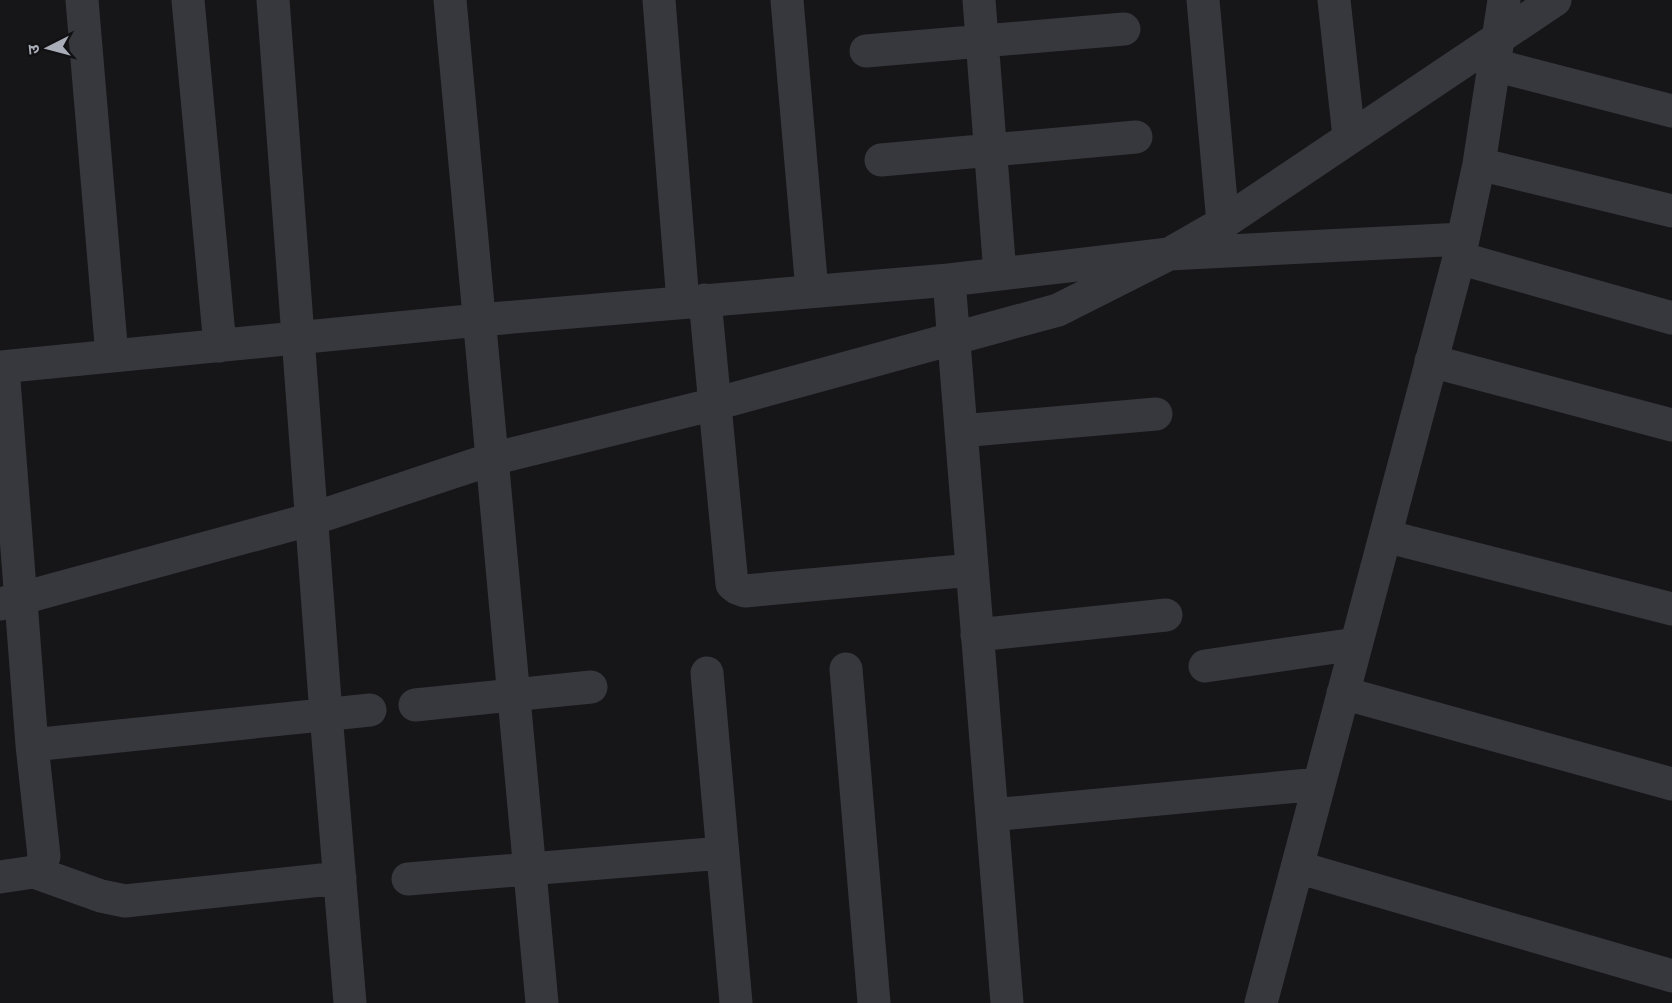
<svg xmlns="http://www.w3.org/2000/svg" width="1672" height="1003" font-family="'Fira Sans Condensed','Noto Sans Devanagari',sans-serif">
	<rect width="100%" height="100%" fill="#161618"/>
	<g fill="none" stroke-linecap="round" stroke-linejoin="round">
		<path stroke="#37383d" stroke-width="33" d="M 82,0 L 112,356
			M 188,0 L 220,346
			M 273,0 L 326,714 L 350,1003
			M 450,0 L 542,1003
			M 659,0 L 683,302
			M 787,0 L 812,291
			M 979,0 L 1000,274
			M 1203,0 L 1223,223
			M 1334,0 L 1349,137
			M 866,51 L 1124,29
			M 1494,65 L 1672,111
			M 881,160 L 1136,137
			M 1479,164 L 1672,211
			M 1459,258 L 1672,318
			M 949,280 L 1007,1003
			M 705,300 L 732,584 L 737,588 L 745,591 L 972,570
			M 1431,361 L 1672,425
			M 0,367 L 479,320 L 949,280 L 1169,254 L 1223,223 L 1555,0
			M 961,431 L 1156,414
			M 1385,536 L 1672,609
			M 0,604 L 312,519 L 492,459 L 715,404 L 1058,310 L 1169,254 L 1463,239
			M 977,635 L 1166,615
			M 1205,666 L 1356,644
			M 846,669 L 874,1003
			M 707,673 L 736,1003
			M 1343,693 L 1672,784
			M 415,705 L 591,687
			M 32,745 L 370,710
			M 992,815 L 1319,784
			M 1297,867 L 1672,976
			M 34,872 L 101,896 L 125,901 L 340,878
			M 0,877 L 34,872 L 41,868 L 44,856 L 32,745 L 3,367
			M 408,879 L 722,853
			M 1261,1003 L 1459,258 L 1479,164 L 1504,0"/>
	</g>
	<g transform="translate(48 48) rotate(264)" stroke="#111113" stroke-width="4.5" paint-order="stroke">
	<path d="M0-4.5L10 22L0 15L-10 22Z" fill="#a8adb8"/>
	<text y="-9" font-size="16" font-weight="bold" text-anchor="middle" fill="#a8adb8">उ</text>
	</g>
</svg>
